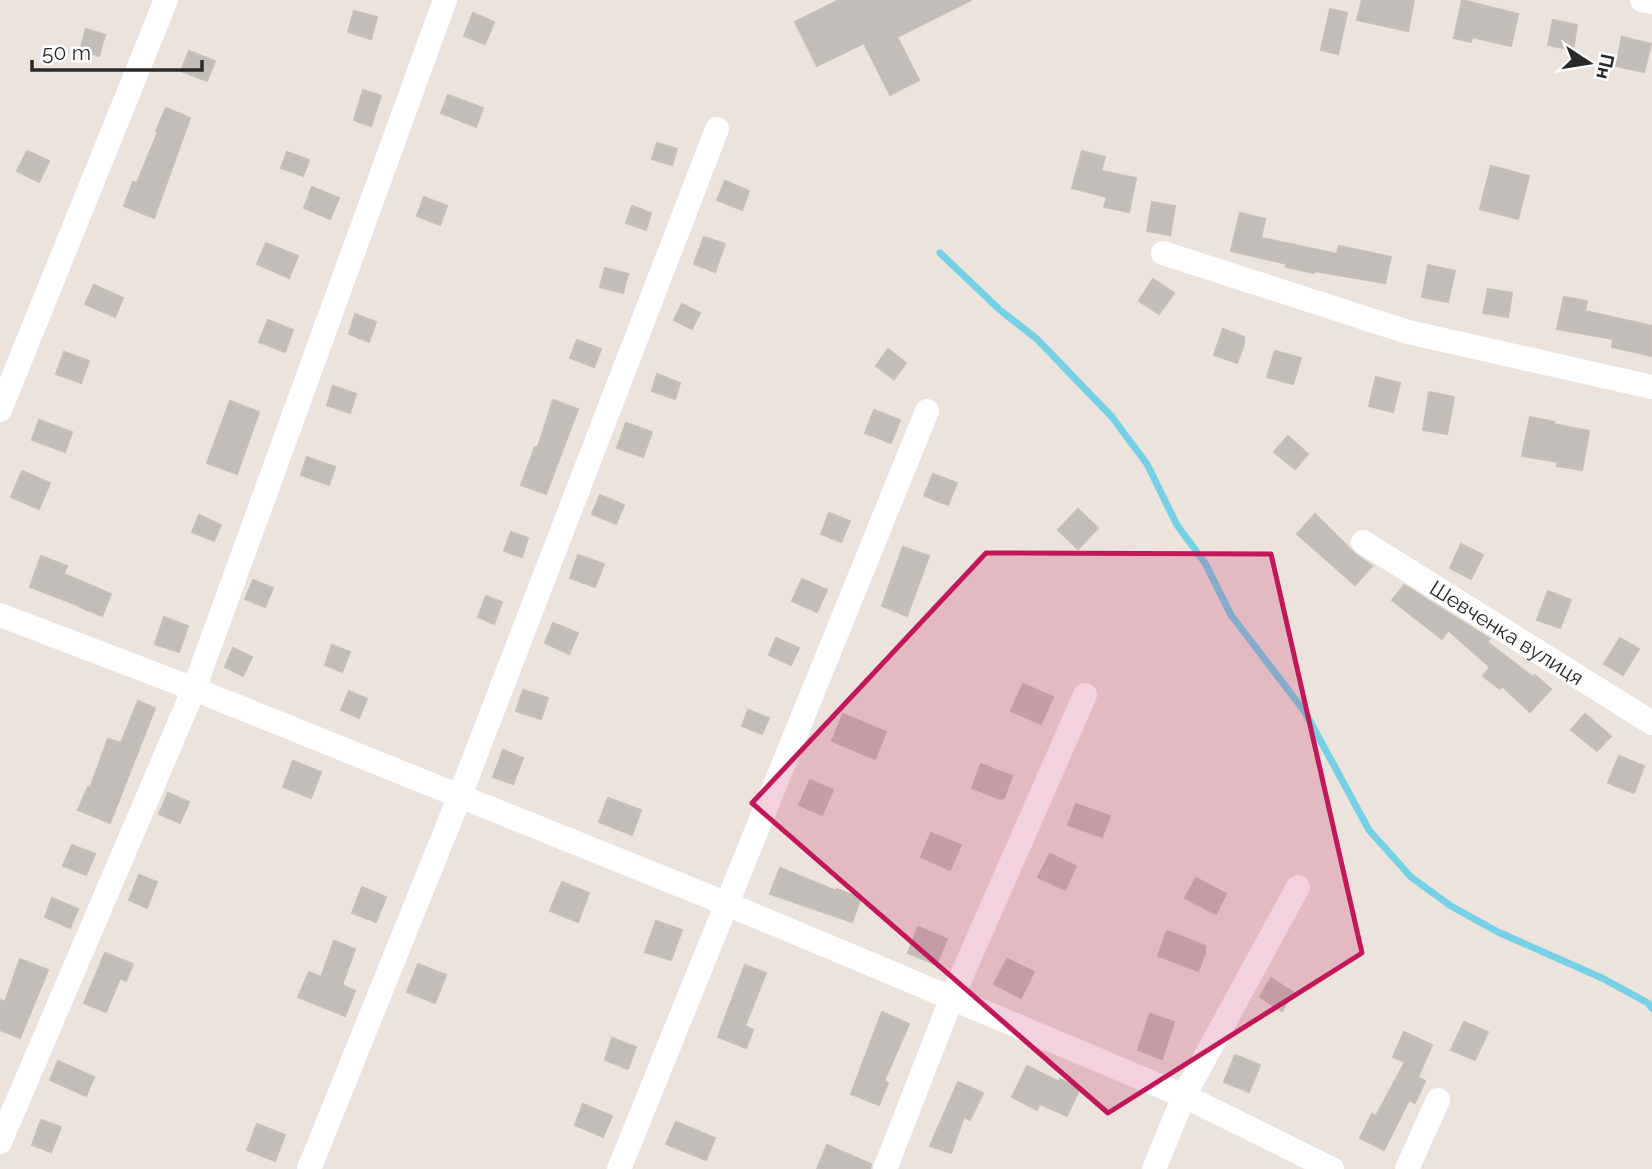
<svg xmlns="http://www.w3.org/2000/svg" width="1652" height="1169" font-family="Raleway,sans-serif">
	<rect width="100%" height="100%" fill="#ebe3dc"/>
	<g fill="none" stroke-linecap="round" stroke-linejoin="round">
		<path stroke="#76d1e6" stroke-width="7" d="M 940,253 L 1000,310 L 1037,339 L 1112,417 L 1147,464 L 1177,525 L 1205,563 L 1231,615 L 1305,712 L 1369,830 L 1411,877 L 1451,906 L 1498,932 L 1602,978 L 1648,1003 L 1652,1008"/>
	</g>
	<path fill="#c3bdb9" stroke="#c6bfb6" stroke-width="2" d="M 839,0 L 971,0 L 897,37 L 919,80 L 890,95 L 864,43 L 817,66 L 795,22 Z
		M 1362,0 L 1414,0 L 1408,31 L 1357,20 Z
		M 1462,0 L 1518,14 L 1511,46 L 1472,37 L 1471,42 L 1454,38 Z
		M 1330,9 L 1347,13 L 1338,54 L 1321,50 Z
		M 354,11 L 377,17 L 371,39 L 348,32 Z
		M 473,13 L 494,22 L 485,44 L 464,36 Z
		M 1553,20 L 1577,25 L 1573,50 L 1548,45 Z
		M 86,29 L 105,35 L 99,56 L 80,50 Z
		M 1622,37 L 1651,44 L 1644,72 L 1616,66 Z
		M 189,51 L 215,61 L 207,81 L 181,71 Z
		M 363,90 L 381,96 L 371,126 L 354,120 Z
		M 448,95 L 483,108 L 476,127 L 441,113 Z
		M 166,108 L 190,118 L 154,218 L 124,206 L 133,182 L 137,183 L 158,132 L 156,131 Z
		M 657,143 L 677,149 L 672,165 L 652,159 Z
		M 27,151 L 49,161 L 39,182 L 17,171 Z
		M 1082,151 L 1105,157 L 1101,171 L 1136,178 L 1129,212 L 1104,207 L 1107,197 L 1072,188 Z
		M 287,152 L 309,160 L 303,176 L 281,168 Z
		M 1491,166 L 1529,176 L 1518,219 L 1480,209 Z
		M 725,181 L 749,191 L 742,210 L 717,200 Z
		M 312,187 L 339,198 L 330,219 L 304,208 Z
		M 424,197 L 447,206 L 440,225 L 417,216 Z
		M 1152,202 L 1175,206 L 1170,235 L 1147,231 Z
		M 632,206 L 651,213 L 646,230 L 626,223 Z
		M 1240,213 L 1265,219 L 1261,238 L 1337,254 L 1339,246 L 1391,257 L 1385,283 L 1315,271 L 1314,273 L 1286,267 L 1287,264 L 1231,251 Z
		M 704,237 L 725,244 L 715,272 L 694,264 Z
		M 266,243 L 298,256 L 289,278 L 257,264 Z
		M 1428,265 L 1455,271 L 1448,302 L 1422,297 Z
		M 605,268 L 628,274 L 623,293 L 600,287 Z
		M 1153,279 L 1174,293 L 1159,314 L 1139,301 Z
		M 94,285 L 123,298 L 115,317 L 85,304 Z
		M 1488,289 L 1512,293 L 1508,317 L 1483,313 Z
		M 1564,297 L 1587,301 L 1585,311 L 1652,326 L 1652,356 L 1612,347 L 1613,339 L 1557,329 Z
		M 682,304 L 700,313 L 692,329 L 674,320 Z
		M 355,314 L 376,322 L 369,342 L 349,334 Z
		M 268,320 L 293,330 L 285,352 L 259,342 Z
		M 1223,329 L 1244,337 L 1244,344 L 1237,363 L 1214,355 Z
		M 577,340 L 601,349 L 594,367 L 570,358 Z
		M 888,349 L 906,363 L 894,379 L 876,366 Z
		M 1275,351 L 1301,358 L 1293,384 L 1267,377 Z
		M 64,352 L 89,361 L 81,383 L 56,374 Z
		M 657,374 L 680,383 L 675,399 L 652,391 Z
		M 1376,377 L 1400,383 L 1393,412 L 1369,406 Z
		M 333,386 L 356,394 L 350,413 L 327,405 Z
		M 1429,392 L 1454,397 L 1447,434 L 1423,430 Z
		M 553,400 L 578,409 L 546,494 L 521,485 L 535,447 L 538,447 Z
		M 230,401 L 259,412 L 237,474 L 207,463 Z
		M 874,410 L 900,420 L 891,443 L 865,433 Z
		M 1530,417 L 1554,422 L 1553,424 L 1589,431 L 1582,470 L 1557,466 L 1558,462 L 1522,456 Z
		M 39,420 L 72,432 L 65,452 L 32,440 Z
		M 626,423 L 652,432 L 643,457 L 617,448 Z
		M 1288,436 L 1308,454 L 1295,469 L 1274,452 Z
		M 307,457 L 335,467 L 329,485 L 301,475 Z
		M 22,471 L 50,483 L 39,509 L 11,497 Z
		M 933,474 L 957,483 L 948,505 L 924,496 Z
		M 600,495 L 624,505 L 616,524 L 592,514 Z
		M 1078,509 L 1098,528 L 1078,549 L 1058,530 Z
		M 829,513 L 850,521 L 841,542 L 821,534 Z
		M 1315,514 L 1355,554 L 1372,566 L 1355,585 L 1297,534 Z
		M 199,515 L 221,525 L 214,541 L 192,532 Z
		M 511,532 L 528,538 L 522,557 L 504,551 Z
		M 1461,544 L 1483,555 L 1471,579 L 1450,568 Z
		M 903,547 L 929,556 L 907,616 L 882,606 Z
		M 578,555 L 604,564 L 595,587 L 570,578 Z
		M 41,556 L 67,566 L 64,574 L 111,594 L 102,616 L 80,607 L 80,606 L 30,587 Z
		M 802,579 L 827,590 L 817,612 L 792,601 Z
		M 253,580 L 273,588 L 265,607 L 245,599 Z
		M 1404,585 L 1490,639 L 1487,642 L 1533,677 L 1535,675 L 1551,689 L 1530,712 L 1502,686 L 1500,689 L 1483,676 L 1490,667 L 1448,630 L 1442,639 L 1392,600 Z
		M 1548,591 L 1571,600 L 1560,628 L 1537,620 Z
		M 486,596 L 502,602 L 494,624 L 478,617 Z
		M 164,617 L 188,626 L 179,652 L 155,644 Z
		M 553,623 L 578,633 L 569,654 L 545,643 Z
		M 776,638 L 799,648 L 791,665 L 769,655 Z
		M 1620,638 L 1639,649 L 1623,675 L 1604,664 Z
		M 332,645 L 350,652 L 342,672 L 325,665 Z
		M 233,648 L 252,657 L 243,676 L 225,667 Z
		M 1023,684 L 1053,697 L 1041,724 L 1011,711 Z
		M 523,690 L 548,698 L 541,719 L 516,711 Z
		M 349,691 L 367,699 L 359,718 L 341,710 Z
		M 138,701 L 155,708 L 110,823 L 78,810 L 88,787 L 90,788 L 108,739 L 121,743 Z
		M 748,710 L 769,718 L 762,734 L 742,726 Z
		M 843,714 L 886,732 L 875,759 L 832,741 Z
		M 1585,714 L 1611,736 L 1597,751 L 1571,730 Z
		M 503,750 L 523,758 L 513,784 L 493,777 Z
		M 1619,756 L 1644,766 L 1634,793 L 1608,783 Z
		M 293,761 L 321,772 L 311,798 L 283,787 Z
		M 981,764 L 1012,776 L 1004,798 L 1000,799 L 972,788 Z
		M 810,780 L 833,790 L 822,815 L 799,805 Z
		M 168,793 L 189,802 L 180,823 L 159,814 Z
		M 608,798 L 641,810 L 632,835 L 599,822 Z
		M 1076,804 L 1110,816 L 1102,837 L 1068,825 Z
		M 931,833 L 961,845 L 950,870 L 921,857 Z
		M 72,845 L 95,854 L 86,875 L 63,866 Z
		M 1050,854 L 1076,866 L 1065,890 L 1038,877 Z
		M 780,868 L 836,891 L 837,889 L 861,898 L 852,922 L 770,894 Z
		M 139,875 L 157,882 L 147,908 L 129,900 Z
		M 1196,878 L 1226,894 L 1216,914 L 1185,898 Z
		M 562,882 L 589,893 L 578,922 L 550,911 Z
		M 362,887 L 386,897 L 376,922 L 352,913 Z
		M 52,898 L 78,909 L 70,928 L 45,917 Z
		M 656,921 L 682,930 L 671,960 L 645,952 Z
		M 918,927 L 947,939 L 936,965 L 908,953 Z
		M 1167,931 L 1205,946 L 1205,953 L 1198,971 L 1158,956 Z
		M 334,941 L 355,949 L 342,985 L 355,991 L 345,1016 L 298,997 L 309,972 L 321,977 Z
		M 105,953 L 133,964 L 126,981 L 120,978 L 106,1012 L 84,1003 Z
		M 20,959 L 48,970 L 20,1038 L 0,1030 L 0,1000 L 5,1002 Z
		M 1007,959 L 1034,972 L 1021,998 L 994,984 Z
		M 418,964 L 446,975 L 435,1003 L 407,992 Z
		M 745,965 L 766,973 L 745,1026 L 753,1030 L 746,1048 L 718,1037 Z
		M 1271,978 L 1293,992 L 1282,1011 L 1260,997 Z
		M 882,1012 L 909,1024 L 884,1081 L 888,1083 L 879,1105 L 851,1094 Z
		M 1150,1014 L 1174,1022 L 1162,1059 L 1138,1050 Z
		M 1464,1022 L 1488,1032 L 1475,1060 L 1451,1050 Z
		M 1404,1032 L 1432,1045 L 1418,1077 L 1425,1081 L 1415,1103 L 1409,1100 L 1384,1150 L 1360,1138 L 1372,1114 L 1376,1116 L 1405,1062 L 1393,1057 Z
		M 612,1038 L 636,1047 L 628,1069 L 605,1060 Z
		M 1235,1055 L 1260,1065 L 1249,1092 L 1224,1082 Z
		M 58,1061 L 94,1077 L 86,1096 L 50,1080 Z
		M 1027,1066 L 1059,1082 L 1060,1079 L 1080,1088 L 1067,1116 L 1040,1104 L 1037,1110 L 1012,1097 Z
		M 958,1082 L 983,1093 L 970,1120 L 964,1117 L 951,1153 L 930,1146 Z
		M 583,1104 L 612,1116 L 603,1137 L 575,1125 Z
		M 41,1120 L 61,1127 L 51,1152 L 32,1145 Z
		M 676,1122 L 715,1138 L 706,1160 L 666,1144 Z
		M 257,1124 L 285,1135 L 275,1161 L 247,1150 Z
		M 827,1145 L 871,1164 L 870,1169 L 817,1169 Z"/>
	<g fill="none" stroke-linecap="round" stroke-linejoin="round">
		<g stroke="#fff" stroke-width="24">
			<path d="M 1642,0 L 1652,2"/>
			<path d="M 1163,253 L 1408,332 L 1652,387"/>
			<path d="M 0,410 L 166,0"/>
			<path id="s1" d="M 1363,542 L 1652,723"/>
			<path d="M 0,615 L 194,689 L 725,903 L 1184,1096 L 1332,1169"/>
			<path d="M 0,1142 L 194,689 L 445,0"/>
			<path d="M 309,1169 L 459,798 L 717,129"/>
			<path d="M 619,1169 L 927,411"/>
			<path d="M 885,1169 L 951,1000 L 1085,695"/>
			<path d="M 1154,1169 L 1184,1096 L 1298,887"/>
			<path d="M 1407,1169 L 1438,1100"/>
		</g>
	</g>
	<path fill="#c2185b" fill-opacity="0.2" stroke="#c2185b" stroke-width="5" stroke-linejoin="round" d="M 986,553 L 1271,554 L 1362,953 L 1108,1113 L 752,803 Z"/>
	<g text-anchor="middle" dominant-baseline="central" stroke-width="7" stroke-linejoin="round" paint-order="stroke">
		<g font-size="21" fill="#292929" stroke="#fff">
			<text stroke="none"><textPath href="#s1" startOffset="170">Шевченка вулиця</textPath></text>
		</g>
	</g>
	<g transform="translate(1589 63) rotate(102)" stroke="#ffffff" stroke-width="5" paint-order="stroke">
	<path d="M0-5L12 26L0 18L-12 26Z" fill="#292929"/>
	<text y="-10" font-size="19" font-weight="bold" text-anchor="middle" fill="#292929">Пн</text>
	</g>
	<path d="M32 60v10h170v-10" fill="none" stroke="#292929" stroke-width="3.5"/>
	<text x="42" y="60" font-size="21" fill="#292929" stroke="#ffffff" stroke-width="5" paint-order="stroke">50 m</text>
</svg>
